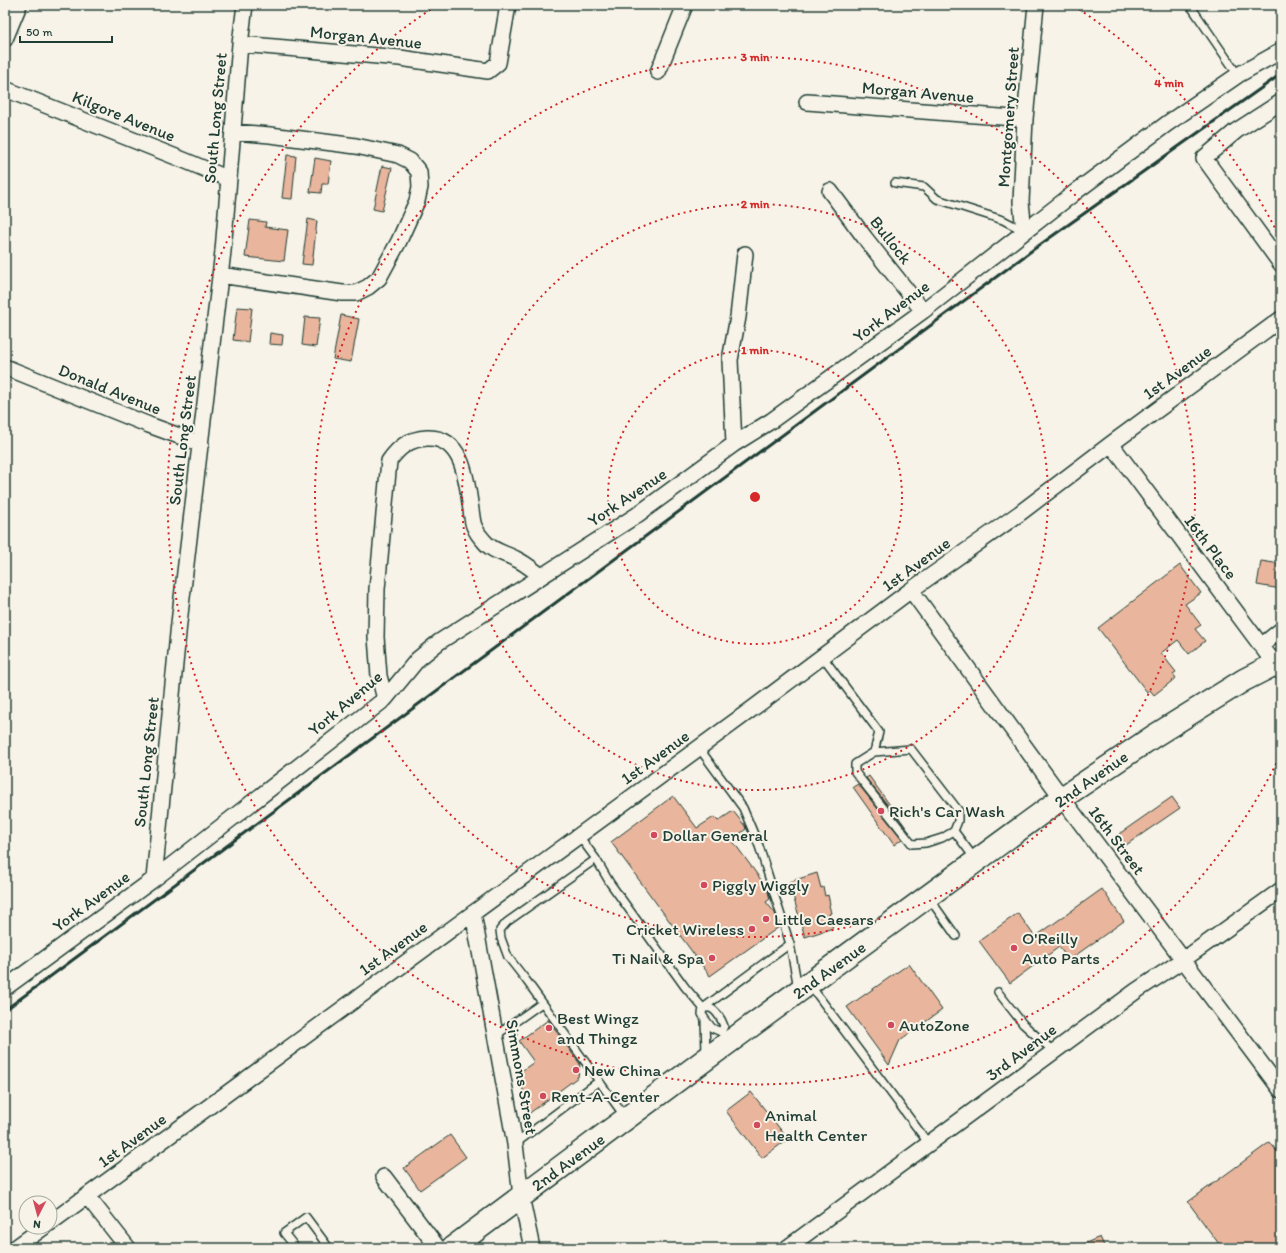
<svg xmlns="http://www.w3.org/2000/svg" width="1286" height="1253" font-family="Itim,sans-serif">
	<rect width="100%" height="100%" fill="#f7f3e8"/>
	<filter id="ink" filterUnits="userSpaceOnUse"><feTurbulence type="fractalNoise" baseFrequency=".025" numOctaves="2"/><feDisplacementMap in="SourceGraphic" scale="8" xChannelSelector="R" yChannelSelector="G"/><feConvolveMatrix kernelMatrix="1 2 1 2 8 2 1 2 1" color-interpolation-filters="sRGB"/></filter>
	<g filter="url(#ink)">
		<path fill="#e9b59c" stroke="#1f3d34" d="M 287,155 L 296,156 L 292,199 L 282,198 Z
			M 315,158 L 331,161 L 328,184 L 322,184 L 321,193 L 310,192 Z
			M 382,166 L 392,168 L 382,211 L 373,209 Z
			M 308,219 L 317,221 L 312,265 L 302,264 Z
			M 250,220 L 266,222 L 265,227 L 288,230 L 284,261 L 245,257 Z
			M 237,307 L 252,308 L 248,342 L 233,340 Z
			M 341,315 L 359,319 L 351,362 L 333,359 Z
			M 305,317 L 320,318 L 316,347 L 302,345 Z
			M 270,333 L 283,335 L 282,345 L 269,344 Z
			M 1261,561 L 1281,564 L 1281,589 L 1257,585 Z
			M 1180,565 L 1201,593 L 1185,604 L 1201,625 L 1195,629 L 1205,641 L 1189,654 L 1178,640 L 1161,653 L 1176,672 L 1173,674 L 1176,678 L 1154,695 L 1150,690 L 1147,692 L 1098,628 Z
			M 869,776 L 910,833 L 866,778 Z
			M 858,784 L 902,839 L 894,845 L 853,787 Z
			M 673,796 L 697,828 L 714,817 L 718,821 L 733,811 L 745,826 L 746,829 L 732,840 L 767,888 L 770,899 L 766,902 L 775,913 L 779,927 L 710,976 L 611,842 Z
			M 1172,797 L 1180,808 L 1126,845 L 1119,834 Z
			M 817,873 L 821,888 L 823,887 L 825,896 L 828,895 L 830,904 L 829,905 L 831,913 L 829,914 L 833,928 L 805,937 L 789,882 Z
			M 1102,889 L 1124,921 L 1069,960 L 1059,947 L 1010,983 L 979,941 L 1018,913 L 1035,937 Z
			M 909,964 L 942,1010 L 900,1040 L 889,1065 L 847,1007 Z
			M 548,1020 L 580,1064 L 578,1077 L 527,1115 L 520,1072 L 534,1062 L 519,1041 Z
			M 751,1092 L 788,1139 L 762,1158 L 726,1111 Z
			M 450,1135 L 466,1157 L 420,1190 L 404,1168 Z
			M 1270,1142 L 1281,1157 L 1281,1248 L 1222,1248 L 1188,1202 Z
			M 1100,1237 L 1105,1248 L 1074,1248 Z"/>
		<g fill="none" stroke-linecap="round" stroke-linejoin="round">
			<g stroke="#1f3d34" stroke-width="10">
				<path id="lane" d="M 1190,5 L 1238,75
					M 895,183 L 924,187 L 937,199 L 1003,220 L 1024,231
					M 823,657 L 879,732 L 874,752
					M 699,748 L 743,808 L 759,846 L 790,944 L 798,988
					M 911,749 L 958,810 L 958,821 L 954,831 L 942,838 L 926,843 L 912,844 L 855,772 L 855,764 L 874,752 Z
					M 954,831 L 975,859
					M 579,836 L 596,859 L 610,883 L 685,987 L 703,1008 L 702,1014 L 705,1019 L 712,1028 L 721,1032 L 728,1040
					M 596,859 L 507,922 L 500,930 L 501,938 L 508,957 L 526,980 L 625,1117
					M 929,898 L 956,936
					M 810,985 L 929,1144
					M 998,992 L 1023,1024 L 1053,1051
					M 703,1008 L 790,944
					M 703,1008 C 704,1008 709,1008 710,1008 C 716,1010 722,1020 724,1026 L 721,1032
					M 705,1019 L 706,1054
					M 495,1036 L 542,1003
					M 515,1144 L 599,1081
					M 296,1248 L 284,1233 L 306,1217 L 329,1248"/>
			</g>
			<g stroke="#1f3d34" stroke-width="18">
				<path id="street" d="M 5,39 L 19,5
					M 240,44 L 400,58 L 488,71 L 498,63 L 508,5
					M 658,72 L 685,5
					M 5,89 L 186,161 L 229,179
					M 807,102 L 1025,119
					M 1281,102 L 1236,131 L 1204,158 L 1281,264
					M 830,191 L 865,238 L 923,311
					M 1024,231 L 1021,202 L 1025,119 L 1036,5
					M 220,275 L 342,293 L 356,293 L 368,287 L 379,278 L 399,241 L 417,201 L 420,187 L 419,172 L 410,161 L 398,155 L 356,146 L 270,135 L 233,132
					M 5,367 L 149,425 L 201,444
					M 734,444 L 730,360 L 738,317 L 745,254
					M 1111,444 L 1280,671
					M 911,590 L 1062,798 L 1281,1090
					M 1261,646 L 1281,630
					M 385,699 L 379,676 L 376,637 L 377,589 L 389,461 C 399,447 409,439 427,438 C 464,436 467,483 471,510 C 472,515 472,521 474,526 C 476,531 480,537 484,541 C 491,551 505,553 516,559 C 525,563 533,570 541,576
					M 154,879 L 179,623 L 223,251 L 240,44 L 245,5
					M 473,913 L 515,1144 L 521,1196 L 532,1248
					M 5,988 L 154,879 L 385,699 L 418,659 L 439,642 L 637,515 L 734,444 L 771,421 L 923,311 L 1078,190 L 1168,123 L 1238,75 L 1281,51
					M 384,1177 L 438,1248
					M 87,1196 L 128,1248
					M 50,1223 L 752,709 L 911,590 L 1020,513 L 1111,444 L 1281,319
					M 15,1248 L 44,1227
					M 787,1248 L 1136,991 L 1183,960 L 1281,890"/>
			</g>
			<g stroke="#1f3d34" stroke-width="25">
				<path id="primary" d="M 452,1248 L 706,1059 L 1062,798 L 1154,736 L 1244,680 L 1281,661"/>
			</g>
			<use href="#lane" stroke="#f7f3e8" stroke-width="7"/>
			<use href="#street" stroke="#f7f3e8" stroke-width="15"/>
			<use href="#primary" stroke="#f7f3e8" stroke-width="22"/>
			<path stroke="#1f3d34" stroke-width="3" d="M 5,1010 L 1034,249 L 1281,74"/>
		</g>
	</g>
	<g fill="none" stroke="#d62828" stroke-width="2" stroke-dasharray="2 4">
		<circle cx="755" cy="497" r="147"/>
		<circle cx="755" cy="497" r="293"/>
		<circle cx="755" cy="497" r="440"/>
		<path d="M1279 758A586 586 0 1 1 436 6M1074 6A586 586 0 0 1 1279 236"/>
	</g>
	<g fill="#d1495b" stroke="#f7f3e8" stroke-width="1.5">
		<circle cx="881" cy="811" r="4"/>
		<circle cx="654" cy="835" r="4"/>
		<circle cx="704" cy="885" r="4"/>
		<circle cx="766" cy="919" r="4"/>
		<circle cx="752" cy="929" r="4"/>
		<circle cx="1014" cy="948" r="4"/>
		<circle cx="712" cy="958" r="4"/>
		<circle cx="891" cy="1025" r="4"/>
		<circle cx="549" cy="1028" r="4"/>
		<circle cx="576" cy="1070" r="4"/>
		<circle cx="543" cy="1096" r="4"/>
		<circle cx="757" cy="1125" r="4"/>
	</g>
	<g text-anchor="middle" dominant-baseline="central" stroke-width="4" stroke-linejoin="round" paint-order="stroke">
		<g font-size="17" fill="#1f3d34" stroke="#f7f3e8">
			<text transform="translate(366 37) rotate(6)">Morgan Avenue</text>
			<text transform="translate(918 92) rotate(5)">Morgan Avenue</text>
			<text transform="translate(124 116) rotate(22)">Kilgore Avenue</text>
			<text transform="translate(1008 117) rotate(-86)">Montgomery Street</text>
			<text transform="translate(215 118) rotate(-85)">South Long Street</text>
			<text transform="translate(891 240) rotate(52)">Bullock</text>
			<text transform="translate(891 311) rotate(-37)">York Avenue</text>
			<text transform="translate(1177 372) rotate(-36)">1st Avenue</text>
			<text transform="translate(110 389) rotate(22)">Donald Avenue</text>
			<text transform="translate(182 440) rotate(-83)">South Long Street</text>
			<text transform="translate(627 497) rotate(-34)">York Avenue</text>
			<text transform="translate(1211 547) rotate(53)">16th Place</text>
			<text transform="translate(916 564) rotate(-36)">1st Avenue</text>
			<text transform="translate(345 703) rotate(-40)">York Avenue</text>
			<text transform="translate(655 757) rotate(-36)">1st Avenue</text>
			<text transform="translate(146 762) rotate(-84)">South Long Street</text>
			<text transform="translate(1091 779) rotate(-35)">2nd Avenue</text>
			<text transform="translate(1117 840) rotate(53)">16th Street</text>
			<text transform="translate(91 901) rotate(-36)">York Avenue</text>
			<text transform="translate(393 948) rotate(-36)">1st Avenue</text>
			<text transform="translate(829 970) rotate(-36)">2nd Avenue</text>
			<text transform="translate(1021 1052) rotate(-37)">3rd Avenue</text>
			<text transform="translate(522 1077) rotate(80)">Simmons Street</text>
			<text transform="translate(132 1140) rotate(-36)">1st Avenue</text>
			<text transform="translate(568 1162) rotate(-36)">2nd Avenue</text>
		</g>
		<g font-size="17" fill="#1f3d34" stroke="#f7f3e8" text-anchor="start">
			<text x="889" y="811">Rich's Car Wash</text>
			<text x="662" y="835">Dollar General</text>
			<text x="712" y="885">Piggly Wiggly</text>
			<text x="774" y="919">Little Caesars</text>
			<text x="744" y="929" text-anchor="end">Cricket Wireless</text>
			<text x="1022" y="938">O'Reilly<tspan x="1022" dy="20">Auto Parts</tspan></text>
			<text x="704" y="958" text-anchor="end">Ti Nail &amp; Spa</text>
			<text x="557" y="1018">Best Wingz<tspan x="557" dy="20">and Thingz</tspan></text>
			<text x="899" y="1025">AutoZone</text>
			<text x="584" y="1070">New China</text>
			<text x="551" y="1096">Rent-A-Center</text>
			<text x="765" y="1115">Animal<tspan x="765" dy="20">Health Center</tspan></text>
		</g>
	</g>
	<circle cx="755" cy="497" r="6" fill="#d62828" stroke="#f7f3e8" stroke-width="2"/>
	<g font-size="12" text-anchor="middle" font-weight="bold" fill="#d62828" stroke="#f7f3e8" stroke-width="4" stroke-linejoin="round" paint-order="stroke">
		<text x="755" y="61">3 min</text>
		<text x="1169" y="87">4 min</text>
		<text x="755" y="208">2 min</text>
		<text x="755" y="354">1 min</text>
	</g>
	<rect width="1286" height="1253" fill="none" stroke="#f7f3e8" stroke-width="20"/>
	<rect x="10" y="10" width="1266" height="1233" fill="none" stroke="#1f3d34" stroke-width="1.5" filter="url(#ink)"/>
	<g transform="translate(38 1215) rotate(186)"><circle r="19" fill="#f7f3e8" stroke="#a1aaa0"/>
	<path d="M0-3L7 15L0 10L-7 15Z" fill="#d1495b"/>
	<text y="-6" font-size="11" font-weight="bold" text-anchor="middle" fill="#1f3d34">N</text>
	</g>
	<path d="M20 36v6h92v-6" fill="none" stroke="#1f3d34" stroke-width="2"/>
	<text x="26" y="36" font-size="12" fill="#1f3d34" stroke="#f7f3e8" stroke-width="3" paint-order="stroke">50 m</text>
</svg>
